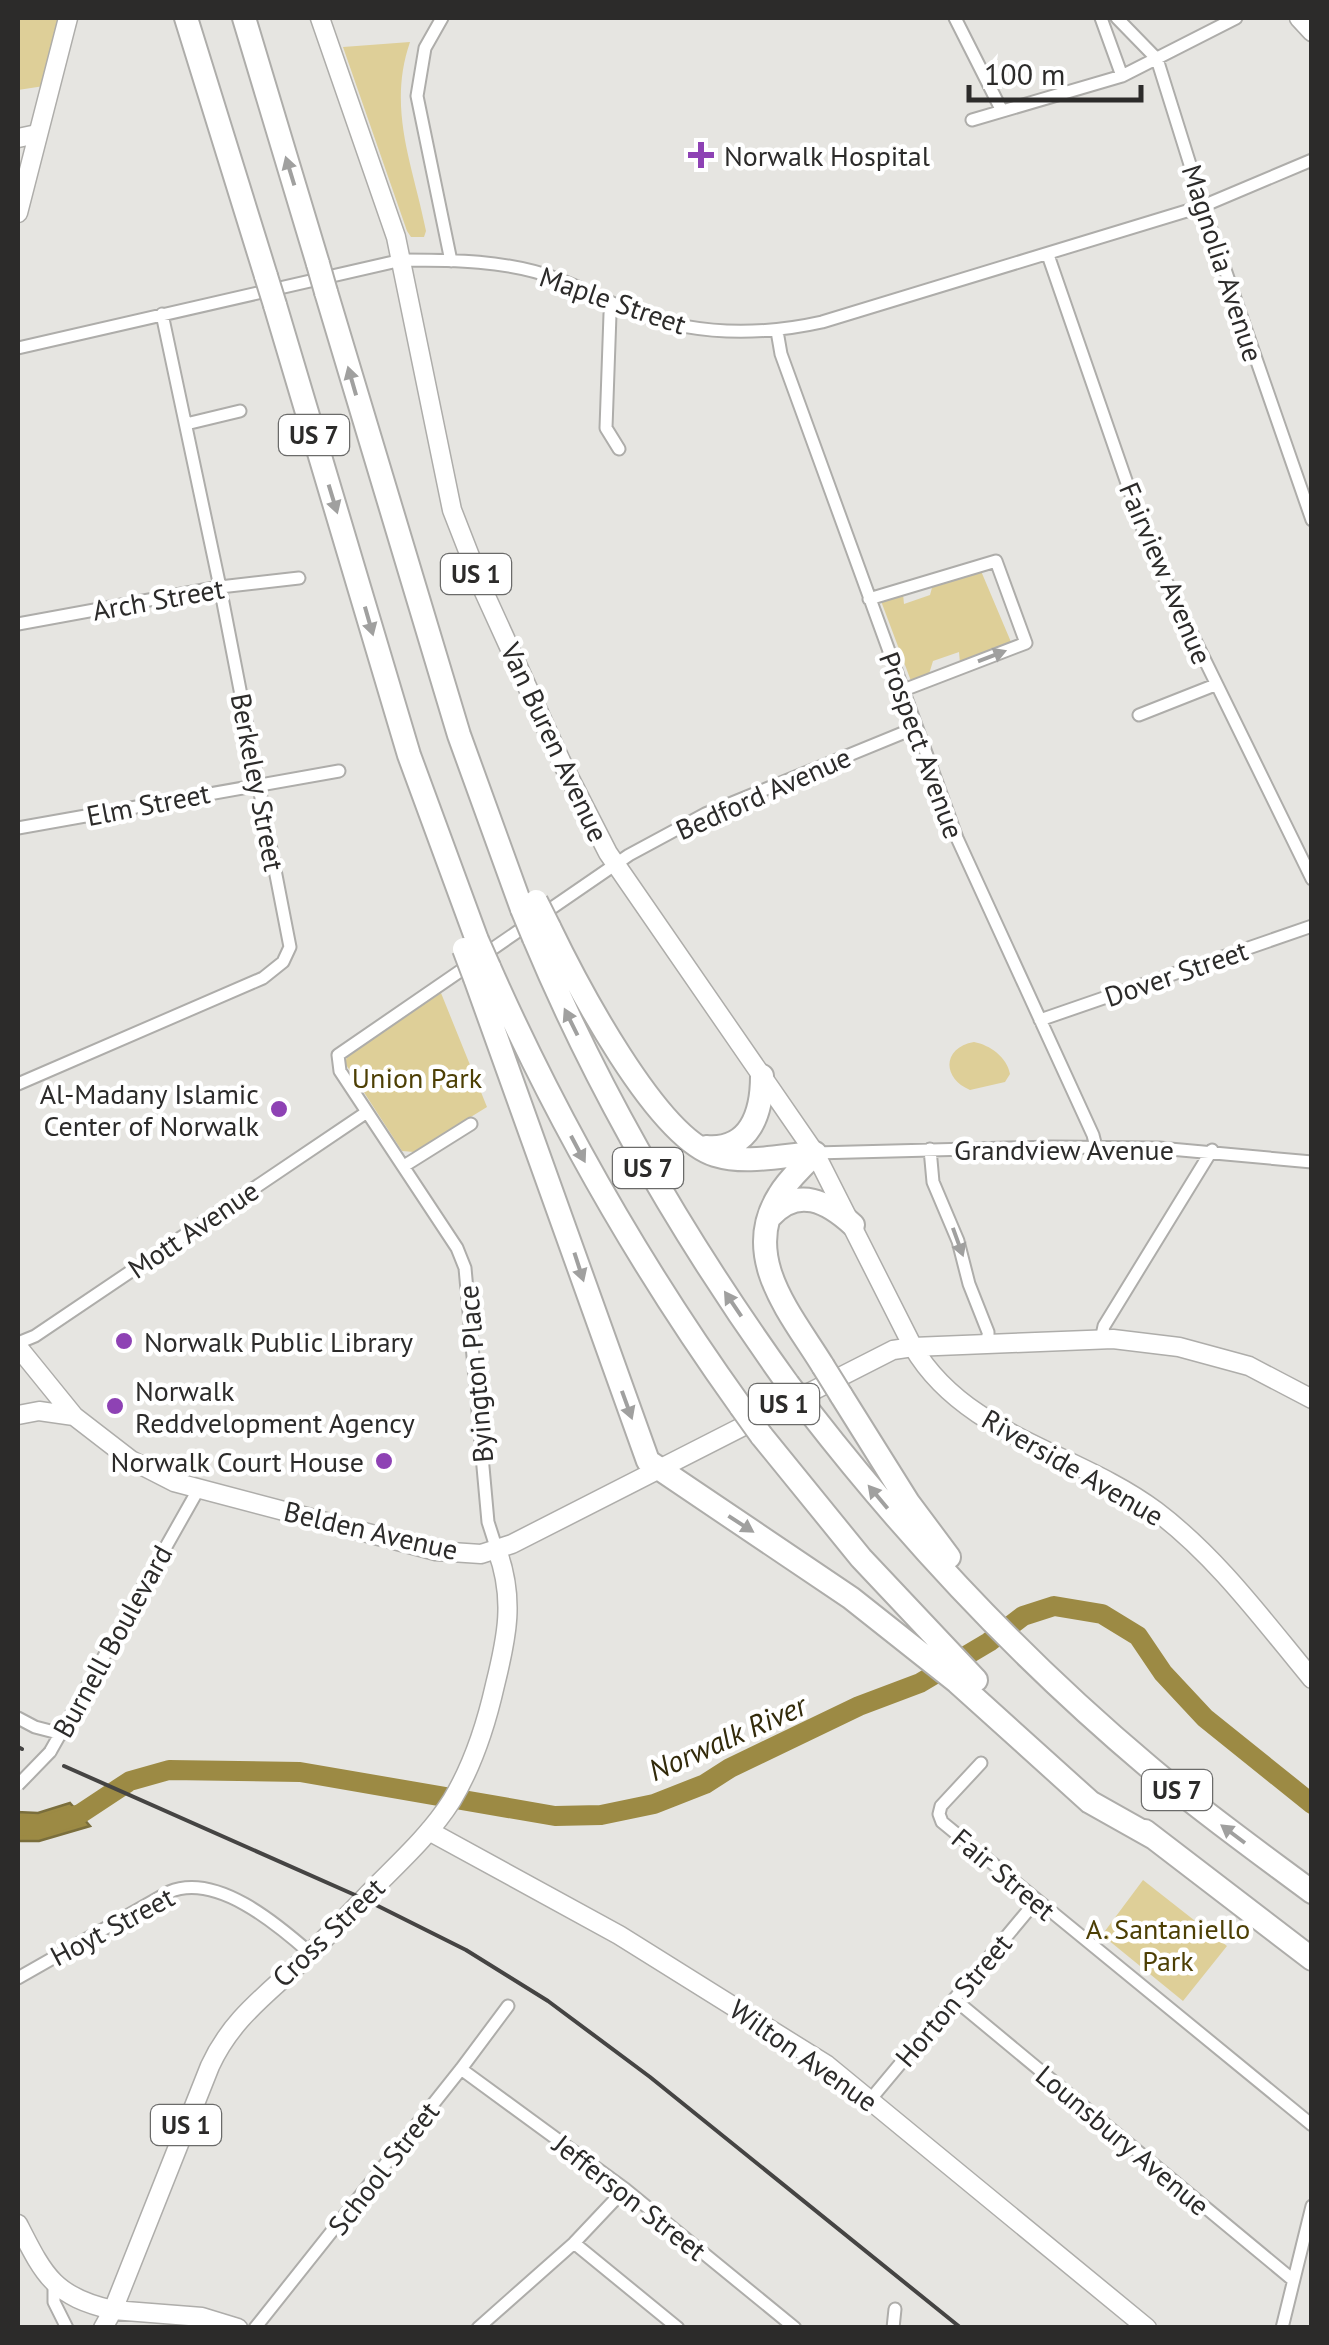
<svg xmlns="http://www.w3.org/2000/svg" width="1329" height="2345" font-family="'PT Sans',sans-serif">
	<rect width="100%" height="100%" fill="#e6e5e1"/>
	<path fill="#decf98" d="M 18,18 L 63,18 L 44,86 L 18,90 Z
		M 410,42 C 387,109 413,165 426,231 L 424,237 L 411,237 L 407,231 L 343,47 Z
		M 981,571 L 1011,642 L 960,663 L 959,652 L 933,661 L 929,674 L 911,681 L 881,601 L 903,594 L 904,604 L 930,595 L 933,584 Z
		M 441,993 L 487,1107 L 414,1152 L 402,1151 L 345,1063 L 348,1054 Z
		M 974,1042 C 990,1045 1007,1057 1010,1074 L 1005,1082 L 970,1090 C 941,1078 943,1047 974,1042 Z
		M 1143,1880 L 1227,1946 L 1183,2001 L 1102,1935 Z"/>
	<path fill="#9c8a44" stroke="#7a6e3c" stroke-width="2.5" d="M 70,1803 L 90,1826 L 39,1841 L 18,1841 L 18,1812 L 38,1813 Z"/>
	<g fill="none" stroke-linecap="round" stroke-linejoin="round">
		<path stroke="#9c8a44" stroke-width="20" d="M 18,1825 L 44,1826 L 80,1814 L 130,1781 L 169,1770 L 300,1772 L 555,1816 L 601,1815 L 654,1804 L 705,1784 L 730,1768 L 859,1706 L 920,1683 L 989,1642 L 1023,1616 L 1054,1606 L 1102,1614 L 1138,1636 L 1163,1673 L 1205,1718 L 1312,1804"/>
		<g stroke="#aeadaa" stroke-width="15">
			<path id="street" d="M 442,18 L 425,48 L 417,96 L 451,261
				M 955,18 L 1002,111
				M 1101,18 L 1122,76
				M 1117,18 L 1157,59 L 1203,206 L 1312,520
				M 972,120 L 1122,76 L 1236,18
				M 1048,255 L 1148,544 L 1312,879
				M 614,304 L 610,314 L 606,428 L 619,449
				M 777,331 L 781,354 L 957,838 L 1093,1135 L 1096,1147
				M 18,348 L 402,260 C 452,260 506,260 555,278 C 581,287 606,301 633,312 C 694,335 759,336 822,322 L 1203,206 L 1312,160
				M 186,424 L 240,411
				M 869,599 L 996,561 L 1026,643 L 901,691
				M 18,624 L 220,587 L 299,578
				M 1139,715 L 1215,685
				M 18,828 L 339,771
				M 1040,1020 L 1312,926
				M 18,1084 L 263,978 L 283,962 L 290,947 L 220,587 L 162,314
				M 930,1149 L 933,1182 L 958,1241 L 969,1284 L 988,1332 L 988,1345
				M 815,1153 L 1051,1147 L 1159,1148 L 1312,1162
				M 404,1166 L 471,1124
				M 1101,1340 L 1104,1326 L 1212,1150
				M 18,1343 L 35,1336 L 367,1112
				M 497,1550 L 488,1522 L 465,1268 L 457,1248 L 340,1071 L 338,1055 L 629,855 L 705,814 L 915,728
				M 18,1718 L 35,1727 L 62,1734
				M 50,1752 L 198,1490
				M 981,1763 L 941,1806 L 939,1814 L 942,1822 L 1312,2125
				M 18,1978 L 169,1892 C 216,1872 277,1924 310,1953
				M 954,1999 L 1293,2280
				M 461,2069 L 625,2189 L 795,2328
				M 870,2100 L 1036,1901
				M 574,2243 L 678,2328
				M 54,2286 L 54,2302 L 67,2328
				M 255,2328 L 461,2069 L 508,2006
				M 478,2328 L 574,2243 L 625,2189
				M 893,2328 L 895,2309
				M 1282,2328 L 1312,2206"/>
		</g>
		<g stroke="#aeadaa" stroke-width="21">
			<path id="secondary" d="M 1299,18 L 1312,32
				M 18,138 L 37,134
				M 1312,1399 L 1249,1366 L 1179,1347 L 1113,1339 L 913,1347 C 965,1436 1079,1453 1156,1511 C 1217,1557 1263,1620 1312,1679
				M 429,1831 L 619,1935 L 827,2065 L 1147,2328
				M 18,2224 C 44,2275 54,2297 113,2310"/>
		</g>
		<g stroke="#aeadaa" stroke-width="21">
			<path id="primary" d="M 18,213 L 68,18
				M 18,1347 L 74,1416 L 131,1460 L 174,1482 L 436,1551 L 481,1554 L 512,1544 L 893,1350 L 913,1347 L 815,1153 L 608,853 L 561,761 L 484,592 L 452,510 L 396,237 L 320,18
				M 18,1415 L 39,1411 L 74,1416
				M 113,2310 L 202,2317 L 238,2328
				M 103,2328 L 113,2310 L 210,2066 C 231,2020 265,1996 300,1963 C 326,1938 351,1912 376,1886 C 403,1859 432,1832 452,1800 C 473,1765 486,1725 495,1685 C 507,1637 515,1598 497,1550"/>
		</g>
		<g stroke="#aeadaa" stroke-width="26">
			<path id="highway" d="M 186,18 L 266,276
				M 244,18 L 318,264
				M 326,292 L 459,735 L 522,909
				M 275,305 L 409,755 L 477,940
				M 549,927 C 576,983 656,1137 715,1155 C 748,1165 782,1155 815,1153
				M 534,938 C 600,1096 688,1245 788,1384
				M 489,967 C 558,1123 642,1269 741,1407
				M 475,978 L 648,1461 L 851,1598 L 957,1682 L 1090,1802 L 1154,1838
				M 706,1147 C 750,1151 762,1113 762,1076
				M 815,1153 C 803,1167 788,1179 779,1195 C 740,1257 791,1314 823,1366
				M 771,1216 C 798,1186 828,1202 853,1225
				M 841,1395 L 908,1502 L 949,1557
				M 809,1411 C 910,1541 1023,1661 1149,1767 C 1201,1811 1257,1851 1312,1892
				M 761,1435 L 861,1558 L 976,1680
				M 1145,1831 L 1312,1959"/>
		</g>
		<use href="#street" stroke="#fff" stroke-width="11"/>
		<use href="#secondary" stroke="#fff" stroke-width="18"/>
		<use href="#primary" stroke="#fff" stroke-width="18"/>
		<use href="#highway" stroke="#fff" stroke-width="22"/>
		<path stroke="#454443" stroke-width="4" d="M 18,1747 L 22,1749
			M 64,1766 L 364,1899 L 466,1950 L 548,2001 L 650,2077 L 961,2328"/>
		<g stroke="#aeadaa" stroke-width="15" stroke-linecap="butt">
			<path id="street-bridge" d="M 18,1785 L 50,1752"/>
		</g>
		<g stroke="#aeadaa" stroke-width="26" stroke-linecap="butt">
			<path id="highway-bridge" d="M 318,264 L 326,292
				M 266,276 L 275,305
				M 536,901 L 549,927
				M 522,909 L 534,938
				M 477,940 L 489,967
				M 464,949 L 475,978
				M 823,1366 L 841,1395
				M 788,1384 L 809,1411
				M 741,1407 L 761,1435"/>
		</g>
		<use href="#street-bridge" stroke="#fff" stroke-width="11"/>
		<use href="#highway-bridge" stroke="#fff" stroke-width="22"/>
	</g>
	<defs><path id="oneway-solid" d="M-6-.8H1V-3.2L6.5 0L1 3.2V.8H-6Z" transform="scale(2.5)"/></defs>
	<g fill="#a0a09f">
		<use href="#oneway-solid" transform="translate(290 171) rotate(-107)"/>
		<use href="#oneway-solid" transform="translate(352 381) rotate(-106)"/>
		<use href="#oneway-solid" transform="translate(333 499) rotate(73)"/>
		<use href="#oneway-solid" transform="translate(369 621) rotate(74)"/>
		<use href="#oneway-solid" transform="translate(992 656) rotate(-21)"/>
		<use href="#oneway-solid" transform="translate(571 1022) rotate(-116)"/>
		<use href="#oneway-solid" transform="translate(578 1149) rotate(62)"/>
		<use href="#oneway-solid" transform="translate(958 1242) rotate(70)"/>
		<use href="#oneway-solid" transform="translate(579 1267) rotate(72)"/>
		<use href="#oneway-solid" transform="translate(733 1304) rotate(-124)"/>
		<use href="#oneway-solid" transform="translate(627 1405) rotate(70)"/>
		<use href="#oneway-solid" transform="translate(878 1497) rotate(-130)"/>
		<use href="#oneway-solid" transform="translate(741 1524) rotate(33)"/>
		<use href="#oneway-solid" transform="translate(1233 1834) rotate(-143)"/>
	</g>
	<g fill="#8e42b4" stroke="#fff" stroke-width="4">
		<path d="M696 140h10v10h10v10h-10v10h-10v-10h-10v-10h10z"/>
		<circle cx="279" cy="1109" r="10"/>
		<circle cx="124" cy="1341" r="10"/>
		<circle cx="115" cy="1406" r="10"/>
		<circle cx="384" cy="1461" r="10"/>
	</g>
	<g text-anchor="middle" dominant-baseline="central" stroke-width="9" stroke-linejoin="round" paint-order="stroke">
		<g fill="#fff" stroke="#6b6b6a" stroke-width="2.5">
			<rect x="279" y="415" width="70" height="40" rx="8"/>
			<rect x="441" y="554" width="70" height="40" rx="8"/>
			<rect x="613" y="1148" width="70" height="40" rx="8"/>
			<rect x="749" y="1384" width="70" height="40" rx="8"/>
			<rect x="1142" y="1770" width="70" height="40" rx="8"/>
			<rect x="151" y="2105" width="70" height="40" rx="8"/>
		</g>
		<g font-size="25" font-weight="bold" fill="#2c2b2a">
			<text x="314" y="435">US 7</text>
			<text x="476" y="574">US 1</text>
			<text x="648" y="1168">US 7</text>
			<text x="784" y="1404">US 1</text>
			<text x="1177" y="1790">US 7</text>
			<text x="186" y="2125">US 1</text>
		</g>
		<g font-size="28" fill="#2c2b2a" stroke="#fff" text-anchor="start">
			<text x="724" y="155">Norwalk Hospital</text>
			<text x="259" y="1093" text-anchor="end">Al-Madany Islamic<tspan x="259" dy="32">Center of Norwalk</tspan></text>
			<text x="144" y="1341">Norwalk Public Library</text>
			<text x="135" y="1390">Norwalk<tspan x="135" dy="32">Reddvelopment Agency</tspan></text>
			<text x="364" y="1461" text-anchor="end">Norwalk Court House</text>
		</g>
		<g font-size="28" fill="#2c2b2a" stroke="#fff">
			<text transform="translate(1223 263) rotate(72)">Magnolia Avenue</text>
			<text transform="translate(613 300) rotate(19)">Maple Street</text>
			<text transform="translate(1166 573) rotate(67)">Fairview Avenue</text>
			<text transform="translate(158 599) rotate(-10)">Arch Street</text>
			<text transform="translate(555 742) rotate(65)">Van Buren Avenue</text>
			<text transform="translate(922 745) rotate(70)">Prospect Avenue</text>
			<text transform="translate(258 782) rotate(79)">Berkeley Street</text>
			<text transform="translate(763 793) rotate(-24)">Bedford Avenue</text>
			<text transform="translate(148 804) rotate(-11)">Elm Street</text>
			<text transform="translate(1176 973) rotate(-19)">Dover Street</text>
			<text x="1064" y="1149">Grandview Avenue</text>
			<text transform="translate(193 1229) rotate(-34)">Mott Avenue</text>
			<text transform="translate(475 1374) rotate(-95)">Byington Place</text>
			<text transform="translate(1073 1467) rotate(30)">Riverside Avenue</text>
			<text transform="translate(371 1530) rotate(13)">Belden Avenue</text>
			<text transform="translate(112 1641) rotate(-61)">Burnell Boulevard</text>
			<text transform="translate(1004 1874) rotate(40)">Fair Street</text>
			<text transform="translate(112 1926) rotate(-28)">Hoyt Street</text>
			<text transform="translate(328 1932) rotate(-44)">Cross Street</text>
			<text transform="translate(953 2000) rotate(-50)">Horton Street</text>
			<text transform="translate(804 2055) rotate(35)">Wilton Avenue</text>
			<text transform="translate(1123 2140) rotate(40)">Lounsbury Avenue</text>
			<text transform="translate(383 2168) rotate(-52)">School Street</text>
			<text transform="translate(630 2197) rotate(38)">Jefferson Street</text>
		</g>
		<g font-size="28" fill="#4d3f04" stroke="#fff">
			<text x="417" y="1077">Union Park</text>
			<text x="1168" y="1928">A. Santaniello<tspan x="1168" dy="32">Park</tspan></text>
		</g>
		<g font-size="30" font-style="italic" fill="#322a0a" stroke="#fff">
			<text transform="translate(727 1737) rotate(-24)">Norwalk River</text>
		</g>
	</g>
	<rect width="1329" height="2345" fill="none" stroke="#2c2b2a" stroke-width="40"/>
	<path d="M969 85v15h172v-15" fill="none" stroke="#2c2b2a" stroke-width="5"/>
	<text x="984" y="85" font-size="30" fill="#2c2b2a" stroke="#ffffff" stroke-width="8" paint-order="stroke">100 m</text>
</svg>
